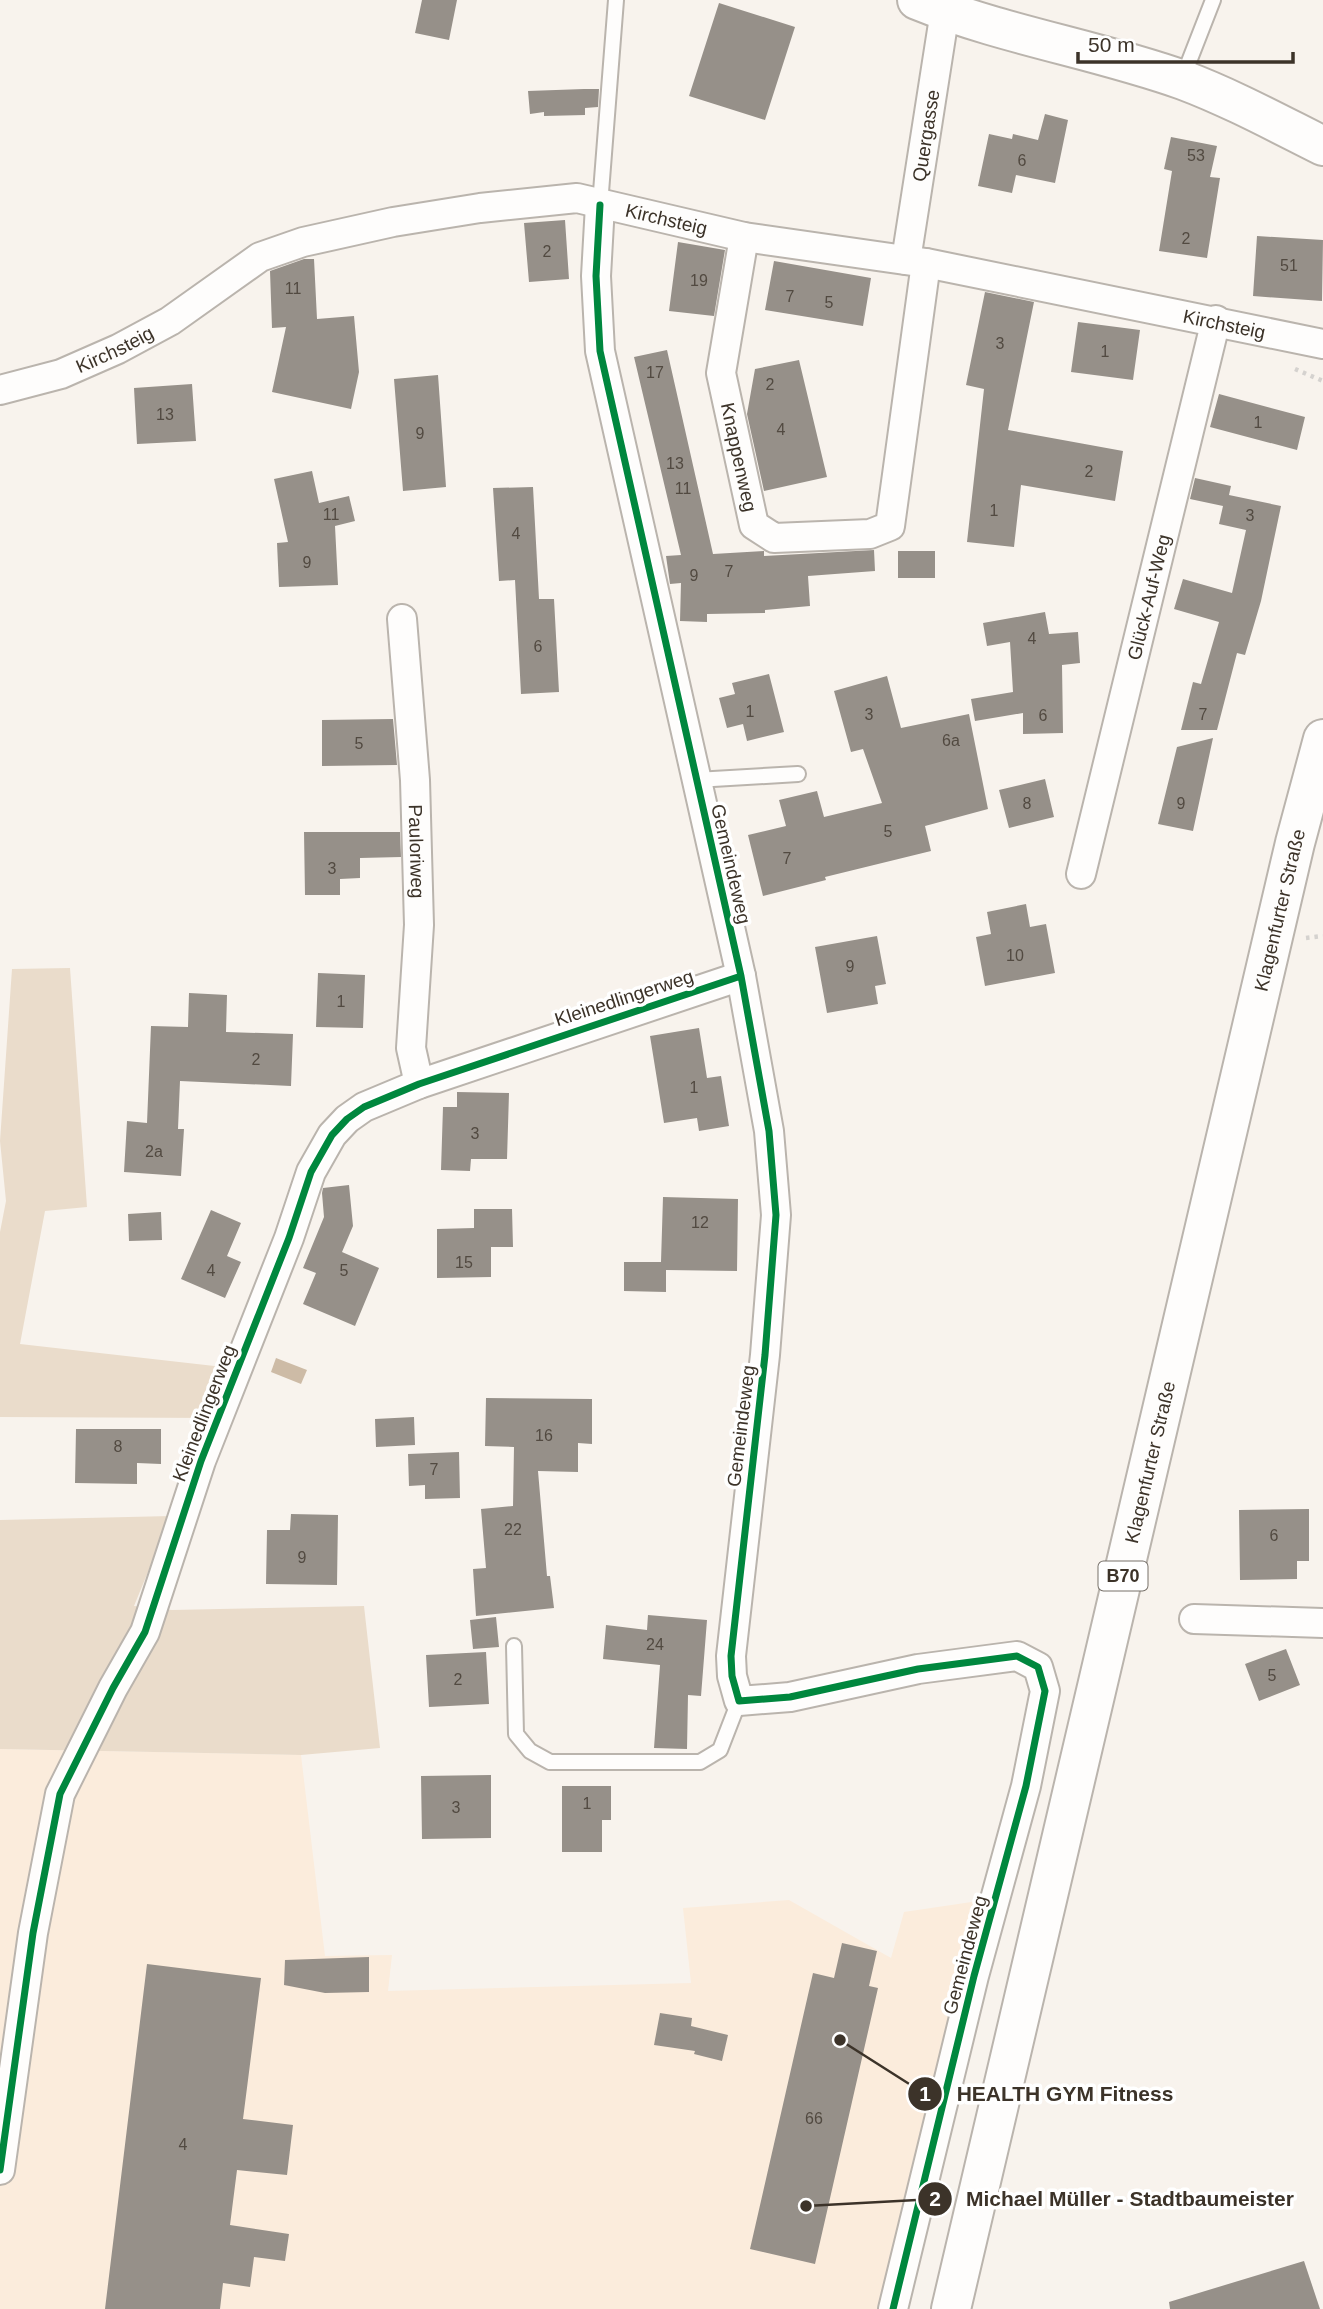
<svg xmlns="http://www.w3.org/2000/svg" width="1323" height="2309" font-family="Helvetica,sans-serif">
	<rect width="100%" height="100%" fill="#f8f3ed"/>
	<path fill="#fbecdc" d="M 0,1749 L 301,1755 L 325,1956 L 392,1955 L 388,1991 L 691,1983 L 683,1908 L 789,1900 L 891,1958 L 904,1912 L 985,1900 L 884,2309 L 0,2309 Z"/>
	<path fill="#eadccb" d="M 70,968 L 87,1207 L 45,1211 L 20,1344 L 232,1368 L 213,1418 L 0,1417 L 0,1232 L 6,1201 L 0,1141 L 12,969 Z
		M 171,1516 L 134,1606 L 172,1610 L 364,1606 L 380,1748 L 301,1755 L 0,1749 L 0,1520 Z"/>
	<path fill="#cdbba6" d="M 276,1358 L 307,1370 L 301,1384 L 271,1372 Z"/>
	<path fill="#969089" d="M 422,0 L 457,0 L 449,40 L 415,33 Z
		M 719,3 L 795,27 L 765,120 L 689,96 Z
		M 584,89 L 599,89 L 598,107 L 585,108 L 585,115 L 544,116 L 544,112 L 530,114 L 528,91 Z
		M 1045,114 L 1068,120 L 1055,183 L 1016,175 L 1012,193 L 978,186 L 989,134 L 1012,139 L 1013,134 L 1038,140 Z
		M 1171,137 L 1217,146 L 1210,177 L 1220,178 L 1207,258 L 1159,251 L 1172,171 L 1164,169 Z
		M 565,220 L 569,279 L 529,282 L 524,223 Z
		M 1257,236 L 1323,240 L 1322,301 L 1253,296 Z
		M 678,242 L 725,250 L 714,316 L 669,311 Z
		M 304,259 L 314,259 L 317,319 L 354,316 L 359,372 L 351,409 L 272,392 L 286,327 L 272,328 L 270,271 Z
		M 774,261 L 871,278 L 863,326 L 765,310 Z
		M 985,292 L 1034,302 L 1008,430 L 1123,451 L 1115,501 L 1021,485 L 1014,547 L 967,542 L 984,389 L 966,385 Z
		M 1078,322 L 1140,330 L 1133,380 L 1071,372 Z
		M 667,350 L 713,554 L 764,551 L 764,556 L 874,550 L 875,571 L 808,576 L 810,606 L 765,610 L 765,613 L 707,614 L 707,622 L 680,621 L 681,583 L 670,584 L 666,556 L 681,555 L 634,357 Z
		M 799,360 L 827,477 L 764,491 L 747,414 L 755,369 Z
		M 438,375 L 446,487 L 403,491 L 394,379 Z
		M 192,384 L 196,441 L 137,444 L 134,388 Z
		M 1219,394 L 1305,417 L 1297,450 L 1210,427 Z
		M 312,471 L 319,503 L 349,496 L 355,521 L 335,526 L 338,585 L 279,587 L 277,543 L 288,542 L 274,479 Z
		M 1195,478 L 1231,486 L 1229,495 L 1281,506 L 1261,601 L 1245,655 L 1237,653 L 1217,730 L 1181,730 L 1193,682 L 1201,684 L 1219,622 L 1174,609 L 1183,579 L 1232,593 L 1246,530 L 1219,524 L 1223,506 L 1190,499 Z
		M 533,487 L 539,599 L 554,599 L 559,692 L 521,694 L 515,580 L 499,581 L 493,488 Z
		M 898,551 L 935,551 L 935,578 L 898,578 Z
		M 1045,612 L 1049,634 L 1078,632 L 1080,663 L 1062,665 L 1063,733 L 1023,734 L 1023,713 L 975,721 L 971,699 L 1013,692 L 1010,642 L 987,646 L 983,623 Z
		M 769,674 L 784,732 L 747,741 L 743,724 L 727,728 L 719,698 L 735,694 L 732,683 Z
		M 887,676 L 901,728 L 969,714 L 988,809 L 925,826 L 931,851 L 825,877 L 826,880 L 763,896 L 748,835 L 786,826 L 779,800 L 817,791 L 824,817 L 882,803 L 863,749 L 851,752 L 834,691 Z
		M 393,719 L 397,765 L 322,766 L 322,720 Z
		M 1213,738 L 1193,831 L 1158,824 L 1177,747 Z
		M 1045,779 L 1054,817 L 1009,828 L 999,790 Z
		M 304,832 L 400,832 L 401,857 L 360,858 L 360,878 L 340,879 L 340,895 L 305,895 Z
		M 1026,904 L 1030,927 L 1046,924 L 1055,973 L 985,986 L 976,937 L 991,934 L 987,912 Z
		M 877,936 L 886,984 L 875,986 L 878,1004 L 827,1013 L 815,947 Z
		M 318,973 L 365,975 L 363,1028 L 316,1027 Z
		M 189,993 L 227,995 L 226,1032 L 293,1034 L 291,1086 L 180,1081 L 178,1129 L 184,1129 L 181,1176 L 124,1172 L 127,1121 L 147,1123 L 151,1026 L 188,1027 Z
		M 699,1028 L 707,1078 L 721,1076 L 729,1126 L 699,1131 L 697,1118 L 664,1123 L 650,1036 Z
		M 457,1092 L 509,1093 L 507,1159 L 471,1159 L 470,1171 L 441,1170 L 443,1107 L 457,1107 Z
		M 349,1185 L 353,1226 L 342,1252 L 379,1268 L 355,1326 L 303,1304 L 316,1273 L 303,1268 L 324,1217 L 322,1193 L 323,1188 Z
		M 663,1197 L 738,1199 L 737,1271 L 666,1270 L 666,1292 L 624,1291 L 624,1262 L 661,1262 Z
		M 474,1209 L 512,1209 L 513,1247 L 491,1247 L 491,1277 L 437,1278 L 437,1229 L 474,1228 Z
		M 211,1210 L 241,1223 L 227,1256 L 241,1262 L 225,1298 L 181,1279 Z
		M 161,1212 L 162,1240 L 129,1241 L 128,1214 Z
		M 486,1398 L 592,1399 L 592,1444 L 578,1443 L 578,1472 L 538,1471 L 547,1576 L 550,1576 L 554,1608 L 476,1616 L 473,1569 L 486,1568 L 481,1509 L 513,1506 L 514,1447 L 485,1446 Z
		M 414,1417 L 415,1445 L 376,1447 L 375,1419 Z
		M 76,1429 L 161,1429 L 161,1464 L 137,1463 L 137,1484 L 75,1483 Z
		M 459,1452 L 460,1498 L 425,1499 L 425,1485 L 409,1486 L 408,1454 Z
		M 1309,1509 L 1309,1561 L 1297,1561 L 1297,1579 L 1240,1580 L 1239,1510 Z
		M 291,1514 L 338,1515 L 337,1585 L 266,1584 L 267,1530 L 290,1530 Z
		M 648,1615 L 707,1620 L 701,1696 L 688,1695 L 687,1749 L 654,1748 L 660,1665 L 603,1659 L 606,1625 L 647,1630 Z
		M 496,1617 L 499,1647 L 473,1649 L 470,1620 Z
		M 1286,1649 L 1300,1685 L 1259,1701 L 1245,1664 Z
		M 486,1652 L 489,1704 L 429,1707 L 426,1655 Z
		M 491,1775 L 491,1838 L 422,1839 L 421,1776 Z
		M 562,1786 L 611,1786 L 611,1820 L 602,1820 L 602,1852 L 562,1852 Z
		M 842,1943 L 877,1951 L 869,1986 L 878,1988 L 815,2264 L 750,2249 L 813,1973 L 834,1978 Z
		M 369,1957 L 369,1992 L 325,1993 L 284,1985 L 285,1960 Z
		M 147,1964 L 261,1978 L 243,2119 L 293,2125 L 287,2175 L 237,2170 L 230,2225 L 289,2234 L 285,2261 L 254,2257 L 250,2287 L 223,2283 L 220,2309 L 105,2309 Z
		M 660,2013 L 692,2018 L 691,2026 L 728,2035 L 722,2061 L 694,2054 L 695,2051 L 654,2045 Z
		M 1304,2261 L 1320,2309 L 1170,2309 L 1169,2302 Z"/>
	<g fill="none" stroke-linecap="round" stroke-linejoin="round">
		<g stroke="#bab4ad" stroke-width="18">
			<path id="lane" d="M 1183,77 L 1213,0
				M 600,205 L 616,0
				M 696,780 L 798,774
				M 514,1646 L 516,1734 L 530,1751 L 550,1762 L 700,1762 L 720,1750 L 739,1701"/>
		</g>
		<g stroke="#bab4ad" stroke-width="32">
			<g id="street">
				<path d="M 600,205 L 596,276 L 600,351 L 741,976 L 769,1131 L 776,1215 L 765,1355 L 731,1656 L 732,1676 L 739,1701 L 790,1697 L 918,1669 L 1017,1656 L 1038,1667 L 1045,1691 L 1026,1786 L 974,1976 L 893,2309"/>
				<path id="s1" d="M 744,237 L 721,373 L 754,525 L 774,538 L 870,534 L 890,526 L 926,263"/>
				<path id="s2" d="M 906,260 L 945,11 L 949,0"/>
				<path id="s3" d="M 0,390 L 61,374 L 118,349 L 170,321 L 260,257 L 303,242 L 393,222 L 480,208 L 577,198 L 744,237 L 926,263 L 1323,344"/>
				<path id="s4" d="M 402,619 L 415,780 L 419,925 L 411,1048 L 419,1084"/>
				<path id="s5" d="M 1081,874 L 1216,320"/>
				<path d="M 1194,1619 L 1323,1623"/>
				<path d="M 0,2170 L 33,1933 L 60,1794 L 113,1688 L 145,1632 L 201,1461 L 289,1238 L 311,1172 L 332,1135 L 347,1119 L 364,1107 L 419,1084 L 741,976"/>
			</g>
		</g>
		<g stroke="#bab4ad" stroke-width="42">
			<path id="secondary" d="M 917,0 C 1003,35 1096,49 1183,80 C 1231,98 1277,123 1323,146"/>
		</g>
		<g stroke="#bab4ad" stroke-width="42">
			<g id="primary">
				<path id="s6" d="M 951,2309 L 1295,843 L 1323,739"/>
			</g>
		</g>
		<path stroke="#d5d2cf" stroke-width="4.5" stroke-dasharray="3.5 5" stroke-linecap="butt" d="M 1295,369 L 1323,381
			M 1306,938 L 1323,936"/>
		<use href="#lane" stroke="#fefdfc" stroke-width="14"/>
		<use href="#street" stroke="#fefdfc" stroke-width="28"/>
		<use href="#secondary" stroke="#fefdfc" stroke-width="38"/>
		<use href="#primary" stroke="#fefdfc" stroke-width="38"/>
		<g stroke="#fff" stroke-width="11">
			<path id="cycleway" d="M 600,205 L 596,276 L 600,351 L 741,976 L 769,1131 L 776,1215 L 765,1355 L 731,1656 L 732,1676 L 739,1701 L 790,1697 L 918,1669 L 1017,1656 L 1038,1667 L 1045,1691 L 1026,1786 L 974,1976 L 893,2309
				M 0,2170 L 33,1933 L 60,1794 L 113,1688 L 145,1632 L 201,1461 L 289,1238 L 311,1172 L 332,1135 L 347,1119 L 364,1107 L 419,1084 L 741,976"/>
		</g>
		<use href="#cycleway" stroke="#00873e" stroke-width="7"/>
	</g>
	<g text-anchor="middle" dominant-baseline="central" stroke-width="7" stroke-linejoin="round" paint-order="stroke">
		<g font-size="16" fill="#524a41">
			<text x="1196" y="155">53</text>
			<text x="1022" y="160">6</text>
			<text x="1186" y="238">2</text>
			<text x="547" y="251">2</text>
			<text x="1289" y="265">51</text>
			<text x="699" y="280">19</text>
			<text x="293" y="288">11</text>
			<text x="790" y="296">7</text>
			<text x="829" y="302">5</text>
			<text x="1000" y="343">3</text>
			<text x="1105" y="351">1</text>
			<text x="655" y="372">17</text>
			<text x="770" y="384">2</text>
			<text x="165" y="414">13</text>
			<text x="1258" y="422">1</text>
			<text x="781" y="429">4</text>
			<text x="420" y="433">9</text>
			<text x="675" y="463">13</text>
			<text x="1089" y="471">2</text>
			<text x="683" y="488">11</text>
			<text x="994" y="510">1</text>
			<text x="331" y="514">11</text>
			<text x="1250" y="515">3</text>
			<text x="516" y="533">4</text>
			<text x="307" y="562">9</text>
			<text x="729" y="571">7</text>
			<text x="694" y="575">9</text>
			<text x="1032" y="638">4</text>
			<text x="538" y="646">6</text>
			<text x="750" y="711">1</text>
			<text x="869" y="714">3</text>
			<text x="1203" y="714">7</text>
			<text x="1043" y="715">6</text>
			<text x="951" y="740">6a</text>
			<text x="359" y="743">5</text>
			<text x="1027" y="803">8</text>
			<text x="1181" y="803">9</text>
			<text x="888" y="831">5</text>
			<text x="787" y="858">7</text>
			<text x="332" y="868">3</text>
			<text x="1015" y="955">10</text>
			<text x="850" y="966">9</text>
			<text x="341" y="1001">1</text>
			<text x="256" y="1059">2</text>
			<text x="694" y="1087">1</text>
			<text x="475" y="1133">3</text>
			<text x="154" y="1151">2a</text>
			<text x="700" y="1222">12</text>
			<text x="464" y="1262">15</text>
			<text x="211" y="1270">4</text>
			<text x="344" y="1270">5</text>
			<text x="544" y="1435">16</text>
			<text x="118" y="1446">8</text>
			<text x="434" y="1469">7</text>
			<text x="513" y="1529">22</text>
			<text x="1274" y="1535">6</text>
			<text x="302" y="1557">9</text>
			<text x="655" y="1644">24</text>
			<text x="1272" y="1675">5</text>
			<text x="458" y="1679">2</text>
			<text x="587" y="1803">1</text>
			<text x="456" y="1807">3</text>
			<text x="814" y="2118">66</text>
			<text x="183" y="2144">4</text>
		</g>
		<rect fill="#fff" stroke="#767069" stroke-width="2" x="1098.5" y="1561.5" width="49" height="29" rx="5"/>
		<g font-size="18" font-weight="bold" fill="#3c3329">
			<text x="1123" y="1576">B70</text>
		</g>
		<g font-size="19" fill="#3c3329" stroke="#fff">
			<text stroke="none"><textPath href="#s2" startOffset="126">Quergasse</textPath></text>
			<text stroke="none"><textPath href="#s3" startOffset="710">Kirchsteig</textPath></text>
			<text stroke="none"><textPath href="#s3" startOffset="1278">Kirchsteig</textPath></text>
			<text stroke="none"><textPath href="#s3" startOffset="122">Kirchsteig</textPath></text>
			<text stroke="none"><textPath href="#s1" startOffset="224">Knappenweg</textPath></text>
			<text stroke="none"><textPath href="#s5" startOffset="285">Glück-Auf-Weg</textPath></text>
			<text stroke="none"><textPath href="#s4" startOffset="233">Pauloriweg</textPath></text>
			<text transform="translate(731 864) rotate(77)">Gemeindeweg</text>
			<text stroke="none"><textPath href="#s6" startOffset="1437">Klagenfurter Straße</textPath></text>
			<text transform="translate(624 998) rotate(-18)">Kleinedlingerweg</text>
			<text transform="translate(204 1413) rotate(-69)">Kleinedlingerweg</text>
			<text transform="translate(741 1426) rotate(-83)">Gemeindeweg</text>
			<text stroke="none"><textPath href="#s6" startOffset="870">Klagenfurter Straße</textPath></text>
			<text transform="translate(965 1955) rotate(-75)">Gemeindeweg</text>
		</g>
	</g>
	<path fill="none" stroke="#3c3329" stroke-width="2.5" d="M840 2040L925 2094M806 2206L935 2199"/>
	<g fill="#3c3329" stroke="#fff" stroke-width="2.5">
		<circle cx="840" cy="2040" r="7"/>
		<circle cx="806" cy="2206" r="7"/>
		<circle cx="925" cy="2094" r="18"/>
		<circle cx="935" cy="2199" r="18"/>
	</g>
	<g font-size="21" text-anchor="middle" font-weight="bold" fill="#fff">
		<text x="925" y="2101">1</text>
		<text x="935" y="2206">2</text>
	</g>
	<g font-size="21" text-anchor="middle" font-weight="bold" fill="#3c3329" stroke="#fff" stroke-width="7" stroke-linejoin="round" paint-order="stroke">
		<text x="1065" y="2101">HEALTH GYM Fitness</text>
		<text x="1130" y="2206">Michael Müller - Stadtbaumeister</text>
	</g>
	<path d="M1078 52v10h215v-10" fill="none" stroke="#3c3329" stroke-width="3.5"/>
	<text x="1088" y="52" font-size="21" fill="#3c3329" stroke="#ffffff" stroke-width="5" paint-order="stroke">50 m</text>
</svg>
